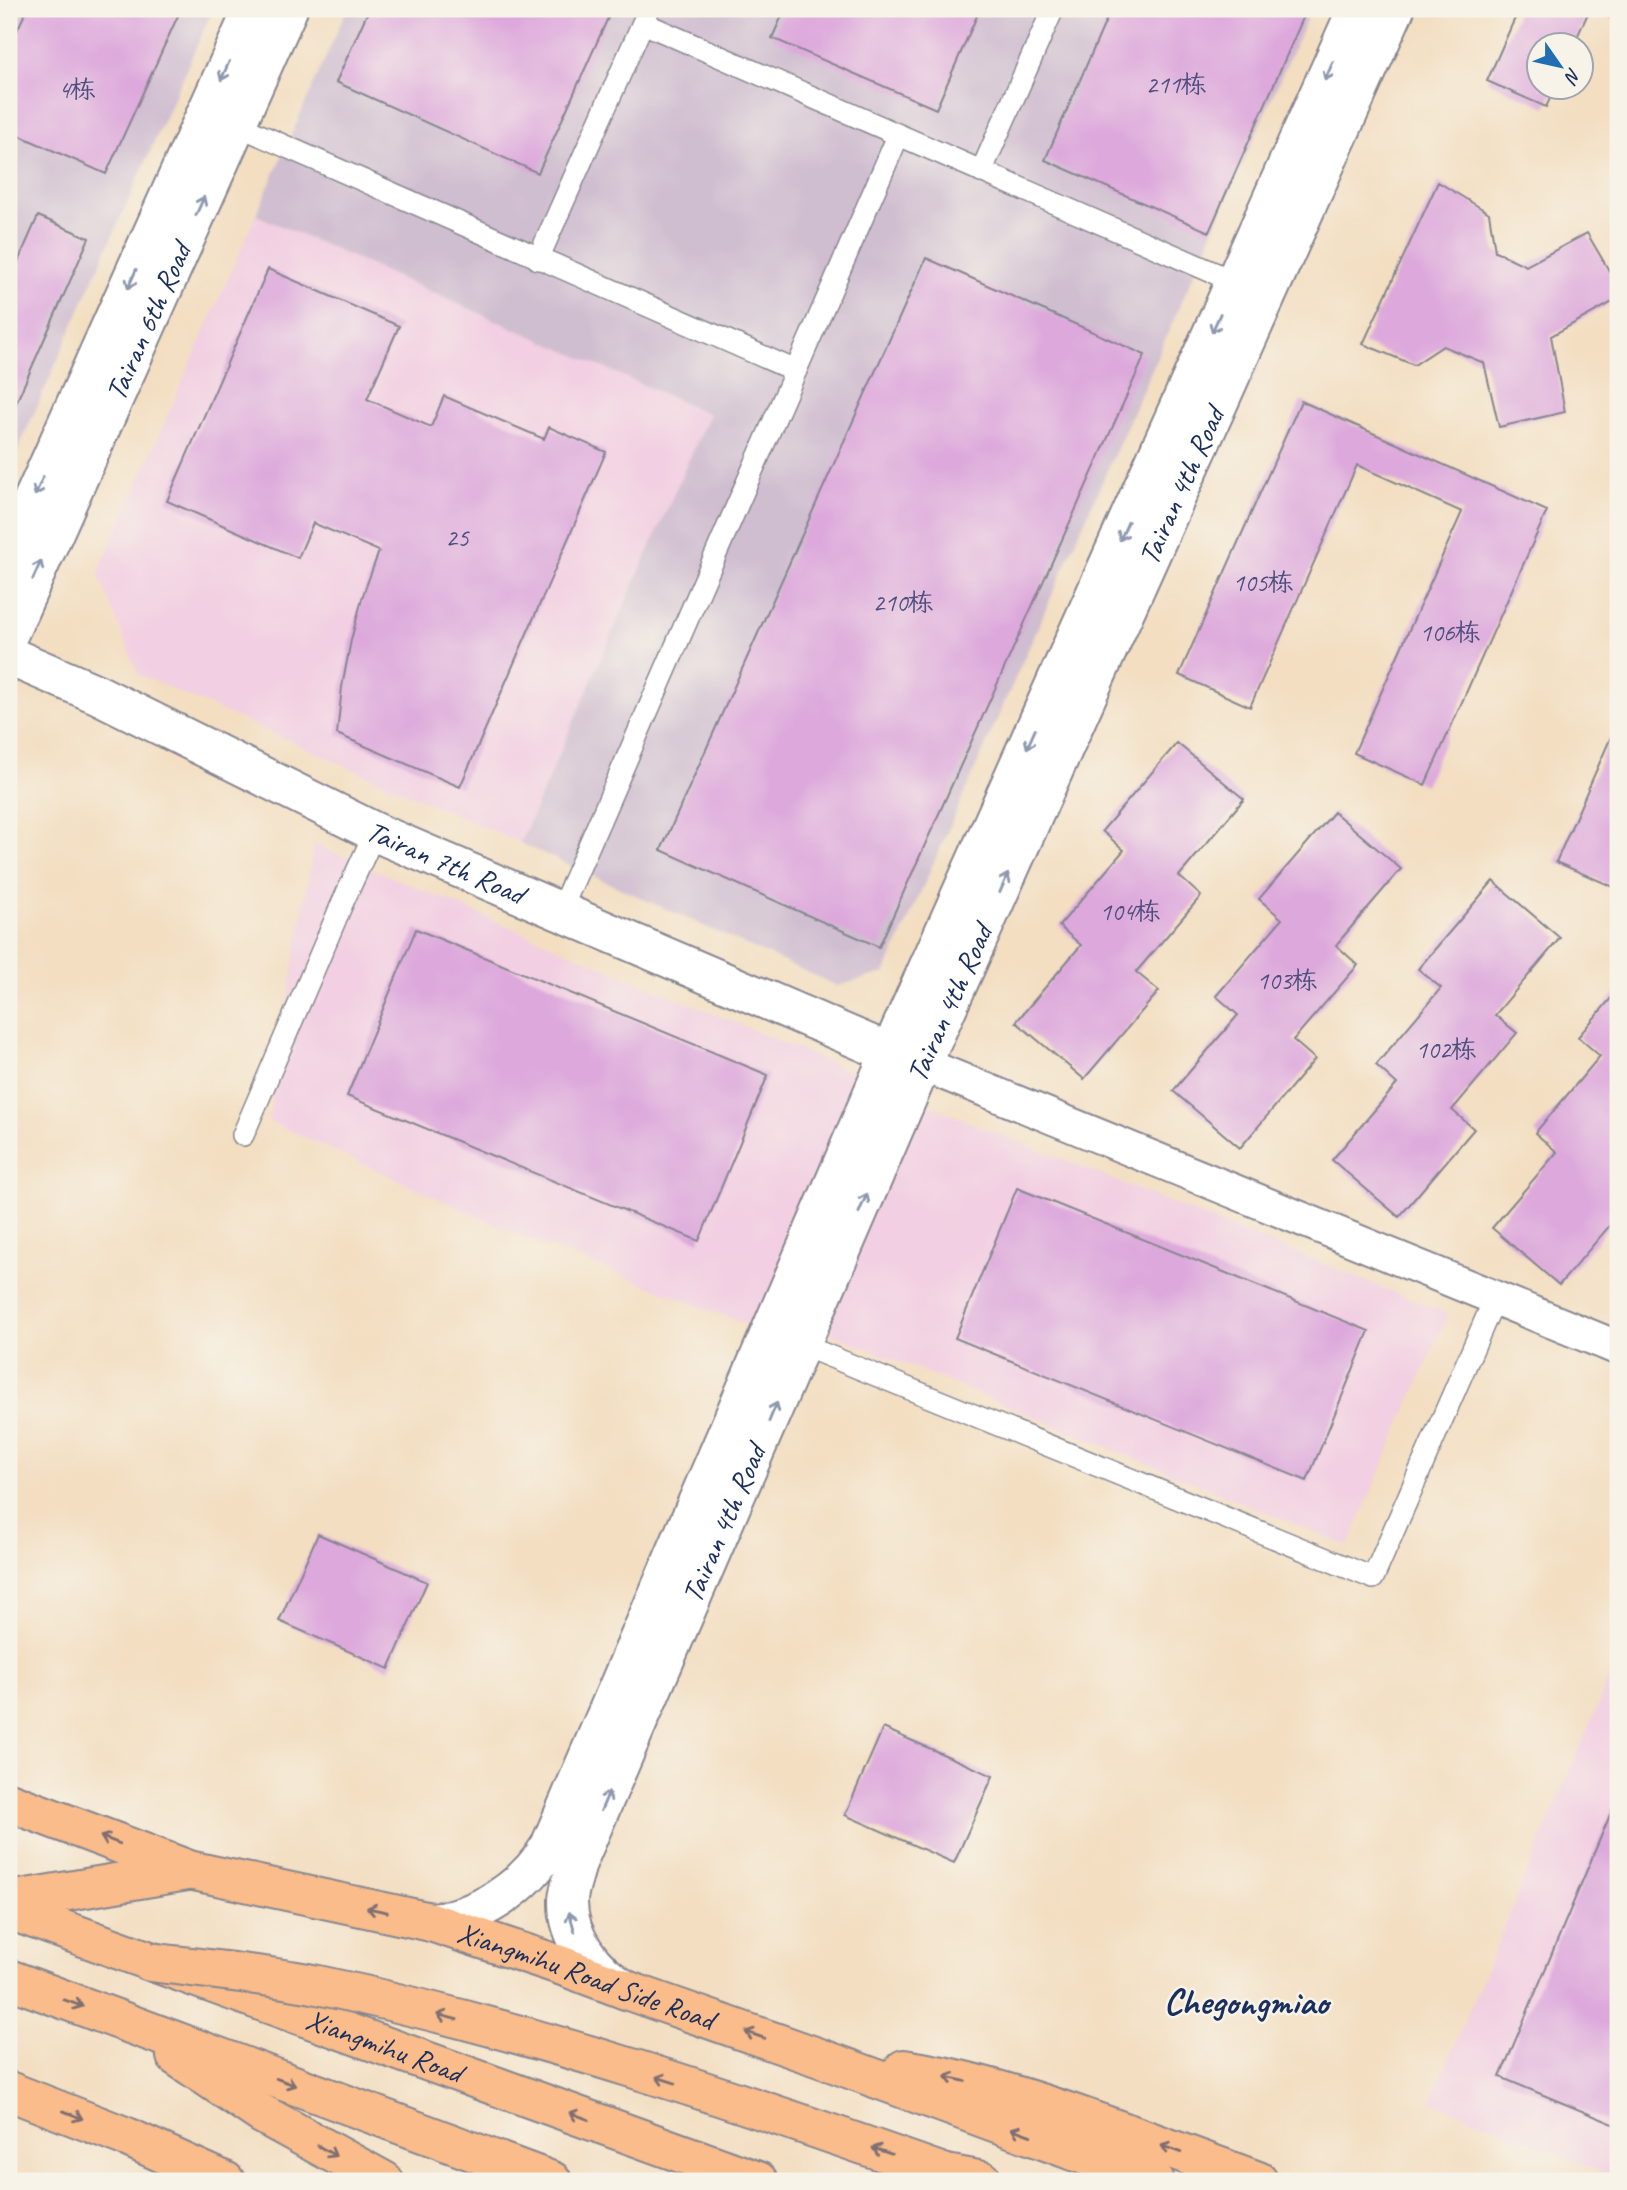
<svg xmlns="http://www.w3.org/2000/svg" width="1627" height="2190" font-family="Caveat,'LXGW WenKai TC',sans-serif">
	<rect width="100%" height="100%" fill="#f7f3e8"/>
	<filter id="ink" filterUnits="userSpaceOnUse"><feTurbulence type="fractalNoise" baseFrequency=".0143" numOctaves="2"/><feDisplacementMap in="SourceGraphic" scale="14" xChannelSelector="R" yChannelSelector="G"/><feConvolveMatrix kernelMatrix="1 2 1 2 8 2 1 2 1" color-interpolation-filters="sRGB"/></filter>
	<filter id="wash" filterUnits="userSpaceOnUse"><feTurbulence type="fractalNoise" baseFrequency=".00686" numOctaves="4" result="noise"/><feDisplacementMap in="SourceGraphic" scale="28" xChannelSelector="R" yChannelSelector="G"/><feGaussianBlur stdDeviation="1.57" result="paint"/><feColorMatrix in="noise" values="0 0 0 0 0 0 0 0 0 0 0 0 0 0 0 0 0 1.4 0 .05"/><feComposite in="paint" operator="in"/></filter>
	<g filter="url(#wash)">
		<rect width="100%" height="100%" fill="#f3dec1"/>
		<path fill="#f2cfe2" d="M 256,215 L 709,414 L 520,843 L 138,674 L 98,573 Z
			M 314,844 L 981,1127 L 1448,1314 L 1348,1546 L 764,1306 L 755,1328 L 519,1235 L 268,1121 Z
			M 1618,1656 L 1618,2179 L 1431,2101 Z"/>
		<path fill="#cfbdd0" d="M 9,9 L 213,9 L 9,470 Z
			M 347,9 L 1311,9 L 885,973 L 837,986 L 520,843 L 709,414 L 256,215 Z"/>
		<g id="blocks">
			<path fill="#dda9dc" d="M 27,9 L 181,9 L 106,174 L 9,131 L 9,48 Z
				M 369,9 L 612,9 L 538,173 L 336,82 Z
				M 785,9 L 980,9 L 936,109 L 772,38 Z
				M 1111,9 L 1307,9 L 1209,232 L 1045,160 Z
				M 1519,9 L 1590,9 L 1573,46 L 1540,46 L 1540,88 L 1555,88 L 1546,107 L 1487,81 Z
				M 1590,9 L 1618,9 L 1618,21 Z
				M 1438,182 L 1489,213 L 1495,251 L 1526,266 L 1587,233 L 1618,286 L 1618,299 L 1551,336 L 1565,412 L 1499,427 L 1484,363 L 1443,346 L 1414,365 L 1363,344 Z
				M 38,216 L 89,238 L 9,419 L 9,282 Z
				M 926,258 L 1145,355 L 879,947 L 661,850 Z
				M 268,269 L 399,326 L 367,399 L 431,427 L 444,396 L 544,439 L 549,427 L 606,452 L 460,787 L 337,734 L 342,687 L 351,640 L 363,595 L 379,551 L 313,523 L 298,558 L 167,501 Z
				M 1301,401 L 1547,511 L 1425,785 L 1354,753 L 1462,512 L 1357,465 L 1250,707 L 1179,675 Z
				M 1618,721 L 1618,889 L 1556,862 Z
				M 1177,743 L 1244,799 L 1179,876 L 1201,896 L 1136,972 L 1159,991 L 1084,1079 L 1016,1022 L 1081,945 L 1059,926 L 1124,850 L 1102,831 Z
				M 1334,812 L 1401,869 L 1336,945 L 1358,965 L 1293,1040 L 1315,1059 L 1240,1148 L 1173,1091 L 1238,1015 L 1216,996 L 1282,919 L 1259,899 Z
				M 1493,881 L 1560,938 L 1495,1015 L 1517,1033 L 1452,1110 L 1474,1129 L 1399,1217 L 1332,1160 L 1397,1084 L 1376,1065 L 1441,988 L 1418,969 Z
				M 416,929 L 768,1075 L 699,1241 L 347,1096 Z
				M 1618,990 L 1618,1171 L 1612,1179 L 1618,1184 L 1618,1216 L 1559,1285 L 1492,1228 L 1557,1152 L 1535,1133 L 1600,1056 L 1578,1037 Z
				M 1017,1188 L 1369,1331 L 1307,1481 L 955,1338 Z
				M 318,1534 L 427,1582 L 389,1669 L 279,1621 Z
				M 883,1728 L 993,1776 L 954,1863 L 845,1815 Z
				M 1618,1796 L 1618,2126 L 1500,2077 Z"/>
		</g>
	</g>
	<g filter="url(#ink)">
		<use href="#blocks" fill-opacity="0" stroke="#878690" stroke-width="2"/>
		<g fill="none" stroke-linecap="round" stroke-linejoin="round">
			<g stroke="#878690" stroke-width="24">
				<path id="service" d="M 643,23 L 1244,286
					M 228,121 L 796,371
					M 981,172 L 1053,9
					M 538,259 L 649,9
					M 560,912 L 898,136
					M 243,1135 L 342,904 L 375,832
					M 802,1345 L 1373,1578 L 1495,1298"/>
			</g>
			<g stroke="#878690" stroke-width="37">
				<path id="pedestrian" d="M 922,1064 L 1618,1348"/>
			</g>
			<g stroke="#878690" stroke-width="42">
				<g id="tertiary">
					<path d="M 9,553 L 253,9"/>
					<path id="s1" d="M 9,633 L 288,9"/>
					<path id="s2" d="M 9,656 L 97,694 L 375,832 L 890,1053"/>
					<path d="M 431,1922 C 479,1919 526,1886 550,1846 L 890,1053 L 1357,9"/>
					<path id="s3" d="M 624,1989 C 594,1972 567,1937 568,1900 C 569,1887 574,1876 577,1863 L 922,1064 L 1395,9"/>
				</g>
			</g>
			<g stroke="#878690" stroke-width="42">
				<g id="primary">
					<path id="s4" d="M 9,1802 L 189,1870 L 431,1922 L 560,1965 L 629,1991 L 820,2058 L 1155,2181"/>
					<path d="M 9,1901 L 187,1871"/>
					<path d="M 904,2069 C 961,2077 1016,2095 1071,2113 C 1134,2135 1196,2158 1258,2181"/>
					<path d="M 9,2091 L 127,2137 L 225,2181"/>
				</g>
			</g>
			<g stroke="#878690" stroke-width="42">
				<g id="trunk">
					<path id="s5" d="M 9,1910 L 758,2181"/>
					<path d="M 9,1979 L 552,2181"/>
					<path d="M 176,2056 L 262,2114 L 384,2181"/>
					<path d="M 946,2174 L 983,2181"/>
				</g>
			</g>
			<use href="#service" stroke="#fff" stroke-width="21"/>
			<use href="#pedestrian" stroke="#fff" stroke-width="33"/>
			<use href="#tertiary" stroke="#fff" stroke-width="38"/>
			<use href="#primary" stroke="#f9bc8a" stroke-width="38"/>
			<use href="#trunk" stroke="#f9bc8a" stroke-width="38"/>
			<g stroke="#878690" stroke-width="42" stroke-linecap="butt">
				<path id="trunk-bridge" d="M 150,1962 C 206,1969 263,1974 318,1985 C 532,2030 740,2101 946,2174"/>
			</g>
			<use href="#trunk-bridge" stroke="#f9bc8a" stroke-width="38"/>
		</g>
		<defs><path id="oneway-shaft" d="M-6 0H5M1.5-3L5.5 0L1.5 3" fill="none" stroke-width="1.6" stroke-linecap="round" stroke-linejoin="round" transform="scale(1.75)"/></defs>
		<g stroke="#8d97ae">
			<use href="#oneway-shaft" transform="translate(225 71) rotate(114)"/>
			<use href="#oneway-shaft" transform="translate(1329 71) rotate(114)"/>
			<use href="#oneway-shaft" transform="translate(200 206) rotate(-66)"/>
			<use href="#oneway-shaft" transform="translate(132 279) rotate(114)"/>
			<use href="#oneway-shaft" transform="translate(1216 323) rotate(114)"/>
			<use href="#oneway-shaft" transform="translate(39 486) rotate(114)"/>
			<use href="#oneway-shaft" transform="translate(1124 531) rotate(114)"/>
			<use href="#oneway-shaft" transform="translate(37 570) rotate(-66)"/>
			<use href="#oneway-shaft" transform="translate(1031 739) rotate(114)"/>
			<use href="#oneway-shaft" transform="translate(1004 883) rotate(-66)"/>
			<use href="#oneway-shaft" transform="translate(863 1203) rotate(-67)"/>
			<use href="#oneway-shaft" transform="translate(773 1412) rotate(-67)"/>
			<use href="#oneway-shaft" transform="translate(605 1801) rotate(-67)"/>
			<use href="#oneway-shaft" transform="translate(572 1922) rotate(-106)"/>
		</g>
		<g stroke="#7f6e72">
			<use href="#oneway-shaft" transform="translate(110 1840) rotate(-159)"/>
			<use href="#oneway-shaft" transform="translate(377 1910) rotate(-168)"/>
			<use href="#oneway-shaft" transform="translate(73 2003) rotate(20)"/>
			<use href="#oneway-shaft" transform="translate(447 2017) rotate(-165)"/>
			<use href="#oneway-shaft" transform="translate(755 2035) rotate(-161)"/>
			<use href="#oneway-shaft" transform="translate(955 2079) rotate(-167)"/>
			<use href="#oneway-shaft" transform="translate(666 2080) rotate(-162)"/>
			<use href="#oneway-shaft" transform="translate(286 2082) rotate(20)"/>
			<use href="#oneway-shaft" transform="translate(73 2115) rotate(22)"/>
			<use href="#oneway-shaft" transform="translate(579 2116) rotate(-160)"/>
			<use href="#oneway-shaft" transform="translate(1021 2132) rotate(-160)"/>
			<use href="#oneway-shaft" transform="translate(1171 2149) rotate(-160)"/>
			<use href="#oneway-shaft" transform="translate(327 2151) rotate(30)"/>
			<use href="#oneway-shaft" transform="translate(882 2151) rotate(-161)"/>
		</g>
	</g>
	<g text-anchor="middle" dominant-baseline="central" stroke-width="5" stroke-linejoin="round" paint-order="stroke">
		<g font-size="26" fill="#4c4e7e">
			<text x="1176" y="84">211栋</text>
			<text x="77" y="89">4栋</text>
			<text x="457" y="537">25</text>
			<text x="1263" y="582">105栋</text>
			<text x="903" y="602">210栋</text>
			<text x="1450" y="632">106栋</text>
			<text x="1130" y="911">104栋</text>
			<text x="1287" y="980">103栋</text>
			<text x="1446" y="1049">102栋</text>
		</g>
		<g font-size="30" fill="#1b2f5e" stroke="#f7f3e8">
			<text stroke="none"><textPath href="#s1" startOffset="341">Tairan 6th Road</textPath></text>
			<text stroke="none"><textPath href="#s3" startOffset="1652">Tairan 4th Road</textPath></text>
			<text stroke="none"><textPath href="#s2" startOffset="483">Tairan 7th Road</textPath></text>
			<text stroke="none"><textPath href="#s3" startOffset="1085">Tairan 4th Road</textPath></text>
			<text stroke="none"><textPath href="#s3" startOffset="518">Tairan 4th Road</textPath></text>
			<text stroke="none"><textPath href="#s4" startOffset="604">Xiangmihu Road Side Road</textPath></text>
			<text stroke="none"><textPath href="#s5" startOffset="399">Xiangmihu Road</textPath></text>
		</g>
		<g font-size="37" font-weight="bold" fill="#1b2f5e" stroke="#f7f3e8">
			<text x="1246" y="2001">Chegongmiao</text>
		</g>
	</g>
	<rect width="1627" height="2190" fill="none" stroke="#f7f3e8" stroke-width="35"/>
	<g transform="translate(1560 66) rotate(124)"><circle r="33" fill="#f7f3e8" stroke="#9fa5b1" stroke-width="2"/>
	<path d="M0-5L12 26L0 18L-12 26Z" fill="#1f6fb2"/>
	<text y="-10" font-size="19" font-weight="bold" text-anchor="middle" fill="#1b2f5e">N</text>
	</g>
</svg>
